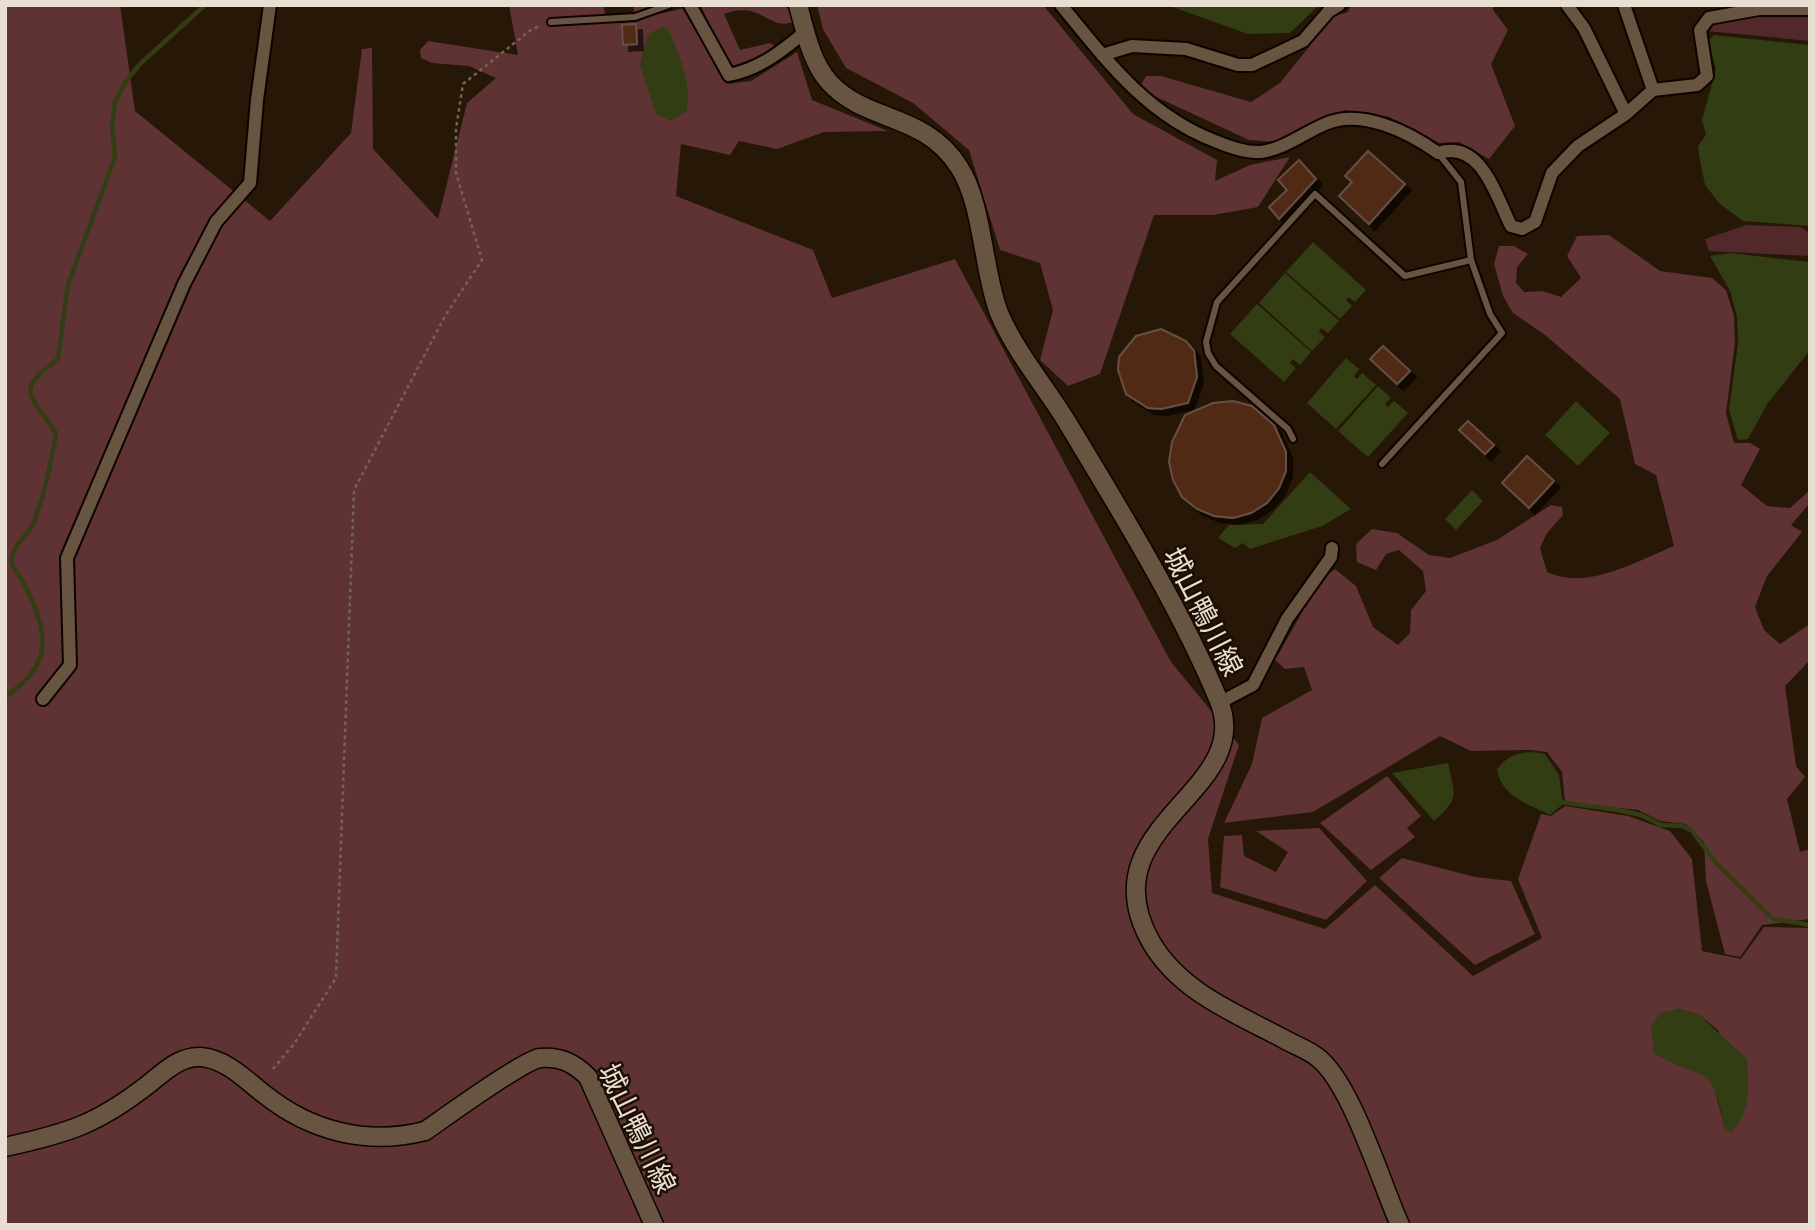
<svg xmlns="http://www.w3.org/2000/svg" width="1815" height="1230" font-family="Spectral,'Noto Sans JP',serif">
	<defs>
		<filter id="shadow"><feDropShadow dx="6" dy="6" stdDeviation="0" flood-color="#0009"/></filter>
	</defs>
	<rect width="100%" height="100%" fill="#261706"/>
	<path fill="#52292a" d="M 1810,14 L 1810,41 L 1707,31 L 1711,25 L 1761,15 Z
		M 1747,225 L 1800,227 L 1810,233 L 1810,256 L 1709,251 L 1705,239 Z"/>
	<path fill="#5f3233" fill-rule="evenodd" d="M 5,5 L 120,5 L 135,111 L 270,221 L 351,133 L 362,49 L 372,48 L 373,149 L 438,219 L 467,103 L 496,78 L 469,66 L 432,63 L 421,58 L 420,50 L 428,41 L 518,55 L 509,5 L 603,5 L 607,21 L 635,18 L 633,5 L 657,5 L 659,14 L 685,8 L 727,84 L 751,81 L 797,52 L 812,100 L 888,131 L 824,132 L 777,149 L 739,141 L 730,155 L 681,144 L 676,196 L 813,250 L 832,298 L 955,259 L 1171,662 L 1239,745 L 1208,839 L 1212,893 L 1325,929 L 1375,885 L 1473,976 L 1542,938 L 1518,879 L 1541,814 L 1551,816 L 1565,806 L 1628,816 L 1670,831 L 1692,859 L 1702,951 L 1741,959 L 1764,927 L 1810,928 L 1810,1225 L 5,1225 ZM 1678,1009 L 1698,1014 L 1719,1031 L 1725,1130 L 1714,1086 L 1707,1074 L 1670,1059 Z
		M 700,5 L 786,5 L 793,22 C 768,31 762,0 724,14 L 740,50 L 770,43 L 777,47 L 752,63 L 731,68 Z
		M 817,5 L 1043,5 L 1133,114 L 1217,160 L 1215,181 L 1250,165 L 1290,157 L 1258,207 L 1213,215 L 1154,215 L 1100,374 L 1068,386 L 1040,360 L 1053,310 L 1040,263 L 1000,250 L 969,150 L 913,103 L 846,68 L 823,29 Z
		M 1351,5 L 1494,5 L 1493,10 L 1508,30 L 1491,64 L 1515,126 L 1489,159 L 1459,142 L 1439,143 L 1389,117 L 1345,110 L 1275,142 L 1249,140 L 1148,93 L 1141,85 L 1146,76 L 1161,76 L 1251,102 L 1280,83 L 1333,17 L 1348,12 Z
		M 1609,235 L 1660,271 L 1712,278 L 1726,290 L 1734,316 L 1735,342 L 1726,413 L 1734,443 L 1750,443 L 1760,449 L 1741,485 L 1767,506 L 1790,508 L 1810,490 L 1810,503 L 1791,525 L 1802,532 L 1767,576 L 1755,607 L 1764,630 L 1780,644 L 1810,624 L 1810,660 L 1785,686 L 1796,766 L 1805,777 L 1787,799 L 1800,852 L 1810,849 L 1810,919 L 1762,925 L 1740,957 L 1725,954 L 1706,881 L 1704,842 L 1686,824 L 1660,821 L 1638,810 L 1565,802 L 1562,772 L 1547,752 L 1531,750 L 1471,751 L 1440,736 L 1313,812 L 1224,823 L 1252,764 L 1262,718 L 1312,690 L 1304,667 L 1285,669 L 1275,660 L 1321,579 L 1335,569 L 1356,586 L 1373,627 L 1398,645 L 1410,633 L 1411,610 L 1426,591 L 1423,571 L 1399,550 L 1386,554 L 1376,570 L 1357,562 L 1356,544 L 1372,529 L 1397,533 L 1429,555 L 1450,558 L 1497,540 L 1551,505 L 1562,507 L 1563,515 L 1547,533 L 1540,548 L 1547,572 C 1587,591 1637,561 1674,546 L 1656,475 L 1635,464 L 1620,399 L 1545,335 L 1513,313 L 1503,296 L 1494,264 L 1499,246 L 1514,246 L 1528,254 L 1517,267 L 1516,283 L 1524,292 L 1542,291 L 1561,297 L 1581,278 L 1567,256 L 1577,236 Z
		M 1387,776 L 1421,816 L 1407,828 L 1415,837 L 1371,870 L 1320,823 Z
		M 1319,828 L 1367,881 L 1326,920 L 1220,887 L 1224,836 L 1242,835 L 1244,856 L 1276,872 L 1288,852 L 1256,831 Z
		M 1402,858 L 1475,877 L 1511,881 L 1535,934 L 1475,965 L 1379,878 Z"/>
	<path fill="#333d13" d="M 1167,5 L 1319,5 L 1290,33 L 1248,34 Z
		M 663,27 L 668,30 C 679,52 693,87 686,112 L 671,121 L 656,114 L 640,65 L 648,34 Z
		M 1714,35 L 1810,45 L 1810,226 L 1743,221 L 1720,204 L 1705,185 L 1699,155 L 1698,147 L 1706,134 L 1702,120 L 1716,69 L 1708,41 Z
		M 1313,242 L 1366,290 L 1355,302 L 1348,297 L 1346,300 L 1352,306 L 1340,319 L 1286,272 Z
		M 1730,253 L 1810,262 L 1810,350 L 1768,403 L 1748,439 L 1738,440 L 1729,410 L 1738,343 L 1737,316 L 1730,291 L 1710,256 Z
		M 1285,273 L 1339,321 L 1328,333 L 1321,328 L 1319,332 L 1325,337 L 1312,351 L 1259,303 Z
		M 1257,304 L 1311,352 L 1300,365 L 1293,359 L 1290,363 L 1296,368 L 1284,382 L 1230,334 Z
		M 1346,358 L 1359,369 L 1354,376 L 1357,379 L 1362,373 L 1376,385 L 1336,429 L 1307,403 Z
		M 1378,386 L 1391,398 L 1385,404 L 1388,407 L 1394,401 L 1408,413 L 1368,457 L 1338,431 Z
		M 1576,401 L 1610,433 L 1578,466 L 1545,435 Z
		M 1310,472 L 1351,509 L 1322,526 L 1250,549 L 1243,543 L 1235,548 L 1218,538 L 1229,525 L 1263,524 Z
		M 1472,490 L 1483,501 L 1456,530 L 1445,519 Z
		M 1531,752 L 1545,754 L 1559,775 L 1563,804 L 1550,815 C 1528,804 1502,797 1497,770 C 1505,757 1516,753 1531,752 Z
		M 1448,763 C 1455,796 1460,798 1434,821 L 1392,773 Z
		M 1678,1009 L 1698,1014 L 1747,1059 C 1748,1089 1752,1109 1732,1132 L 1725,1131 C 1711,1056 1706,1085 1654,1053 L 1651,1025 L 1661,1013 Z"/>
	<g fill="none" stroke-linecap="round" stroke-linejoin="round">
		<path stroke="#333d13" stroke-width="4.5" d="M 5,697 C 56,662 48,633 23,581 C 19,574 10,568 12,558 C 14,543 29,535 34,522 C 45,493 51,463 56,433 C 31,394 13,392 58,359 L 68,285 L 115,157 L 112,125 L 115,102 L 126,81 L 140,64 L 205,5
			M 1560,802 L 1618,810 L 1641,815 L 1661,825 L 1683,826 L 1692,831 L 1717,864 L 1773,919 L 1810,925"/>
	</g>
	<path fill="#512917" stroke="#684f45" stroke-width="2" filter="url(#shadow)" d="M 636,24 L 637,44 L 623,45 L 622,25 Z
		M 1368,151 L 1405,184 L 1369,224 L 1339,196 L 1352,182 L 1345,176 Z
		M 1299,160 L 1316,179 L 1279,219 L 1269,207 L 1287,190 L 1278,180 Z
		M 1161,329 L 1186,341 L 1194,351 L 1197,377 L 1188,403 L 1161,409 L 1148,408 L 1126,394 L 1118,370 L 1119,357 L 1136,336 Z
		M 1383,346 L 1410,371 L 1397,384 L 1370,359 Z
		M 1233,401 L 1252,406 L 1274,425 L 1286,452 L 1286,471 L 1279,488 L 1267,503 L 1251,513 L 1233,518 L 1214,516 L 1197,509 L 1182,497 L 1173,480 L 1169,462 L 1172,442 L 1185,415 L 1213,403 Z
		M 1468,421 L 1494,445 L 1485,454 L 1459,430 Z
		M 1527,456 L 1554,481 L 1529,508 L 1502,483 Z"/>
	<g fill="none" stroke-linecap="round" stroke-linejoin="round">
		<g stroke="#0e0300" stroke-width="10">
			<path id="service" d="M 551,22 L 635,17 L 669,5
				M 1293,439 L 1288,429 L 1216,366 L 1208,353 L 1206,342 L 1217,302 L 1315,194 L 1405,276 L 1471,260
				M 1382,464 L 1502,333 L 1490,314 L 1471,260 L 1461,182 L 1438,153"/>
		</g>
		<g stroke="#0e0300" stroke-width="16">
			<path id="minor" d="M 690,5 L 729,75 C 761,68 781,52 806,31
				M 1061,5 C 1106,60 1147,115 1215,141 C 1229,147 1246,153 1261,152 C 1284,149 1304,133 1325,124 C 1361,108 1409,132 1438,153 C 1481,139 1496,196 1511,226 L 1522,229 L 1535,222 L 1552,173 L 1578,146 L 1626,114 L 1653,90 L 1697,85 L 1707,76 L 1700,30 L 1709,18 L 1759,9 L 1810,9
				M 1567,5 L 1584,28 L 1626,114
				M 1624,5 L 1653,90
				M 1102,55 L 1132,46 L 1186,49 L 1238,65 L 1252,65 L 1303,41 L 1329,11 L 1339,5
				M 43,699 L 70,665 L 67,558 L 184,284 L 216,222 L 250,183 L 257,100 L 270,5
				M 1219,703 L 1253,685 L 1287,619 L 1331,557 L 1332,548"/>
		</g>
		<g stroke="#0e0300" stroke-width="21">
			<path id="secondary" d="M 798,5 C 805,30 811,62 829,82 C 866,123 924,112 959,167 C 983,203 983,272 999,313 C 1016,353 1045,386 1067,422 C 1121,512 1179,605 1219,701 C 1256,793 1085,825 1151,942 C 1180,992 1235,1013 1284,1039 C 1294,1045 1307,1049 1317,1057 C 1351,1082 1381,1183 1400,1225
				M 5,1147 C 69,1133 98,1124 150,1083 C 165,1071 180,1056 201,1057 C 226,1059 246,1080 264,1094 C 310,1131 367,1146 425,1131 C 444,1118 524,1060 540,1058 C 560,1056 574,1063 588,1077 L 654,1225"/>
		</g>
		<path stroke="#726555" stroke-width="2.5" stroke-dasharray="3.5 3.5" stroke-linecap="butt" d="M 273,1069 L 294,1044 L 336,978 L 354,490 L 445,316 L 482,260 L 456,173 L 456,129 L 463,84 L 532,29 L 541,26"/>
		<use href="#service" stroke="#675542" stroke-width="6"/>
		<use href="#minor" stroke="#675542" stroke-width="12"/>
		<use href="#secondary" stroke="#675542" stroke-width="18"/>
	</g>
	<g text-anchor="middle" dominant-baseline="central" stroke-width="5" stroke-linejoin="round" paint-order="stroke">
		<g font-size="28" fill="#e8ded2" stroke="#1c0e00">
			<text transform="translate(1202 612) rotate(63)">城山鴨川線</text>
			<text transform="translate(636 1129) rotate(64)">城山鴨川線</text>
		</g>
	</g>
	<rect width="1815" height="1230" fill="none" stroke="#e8ded2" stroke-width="14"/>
</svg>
